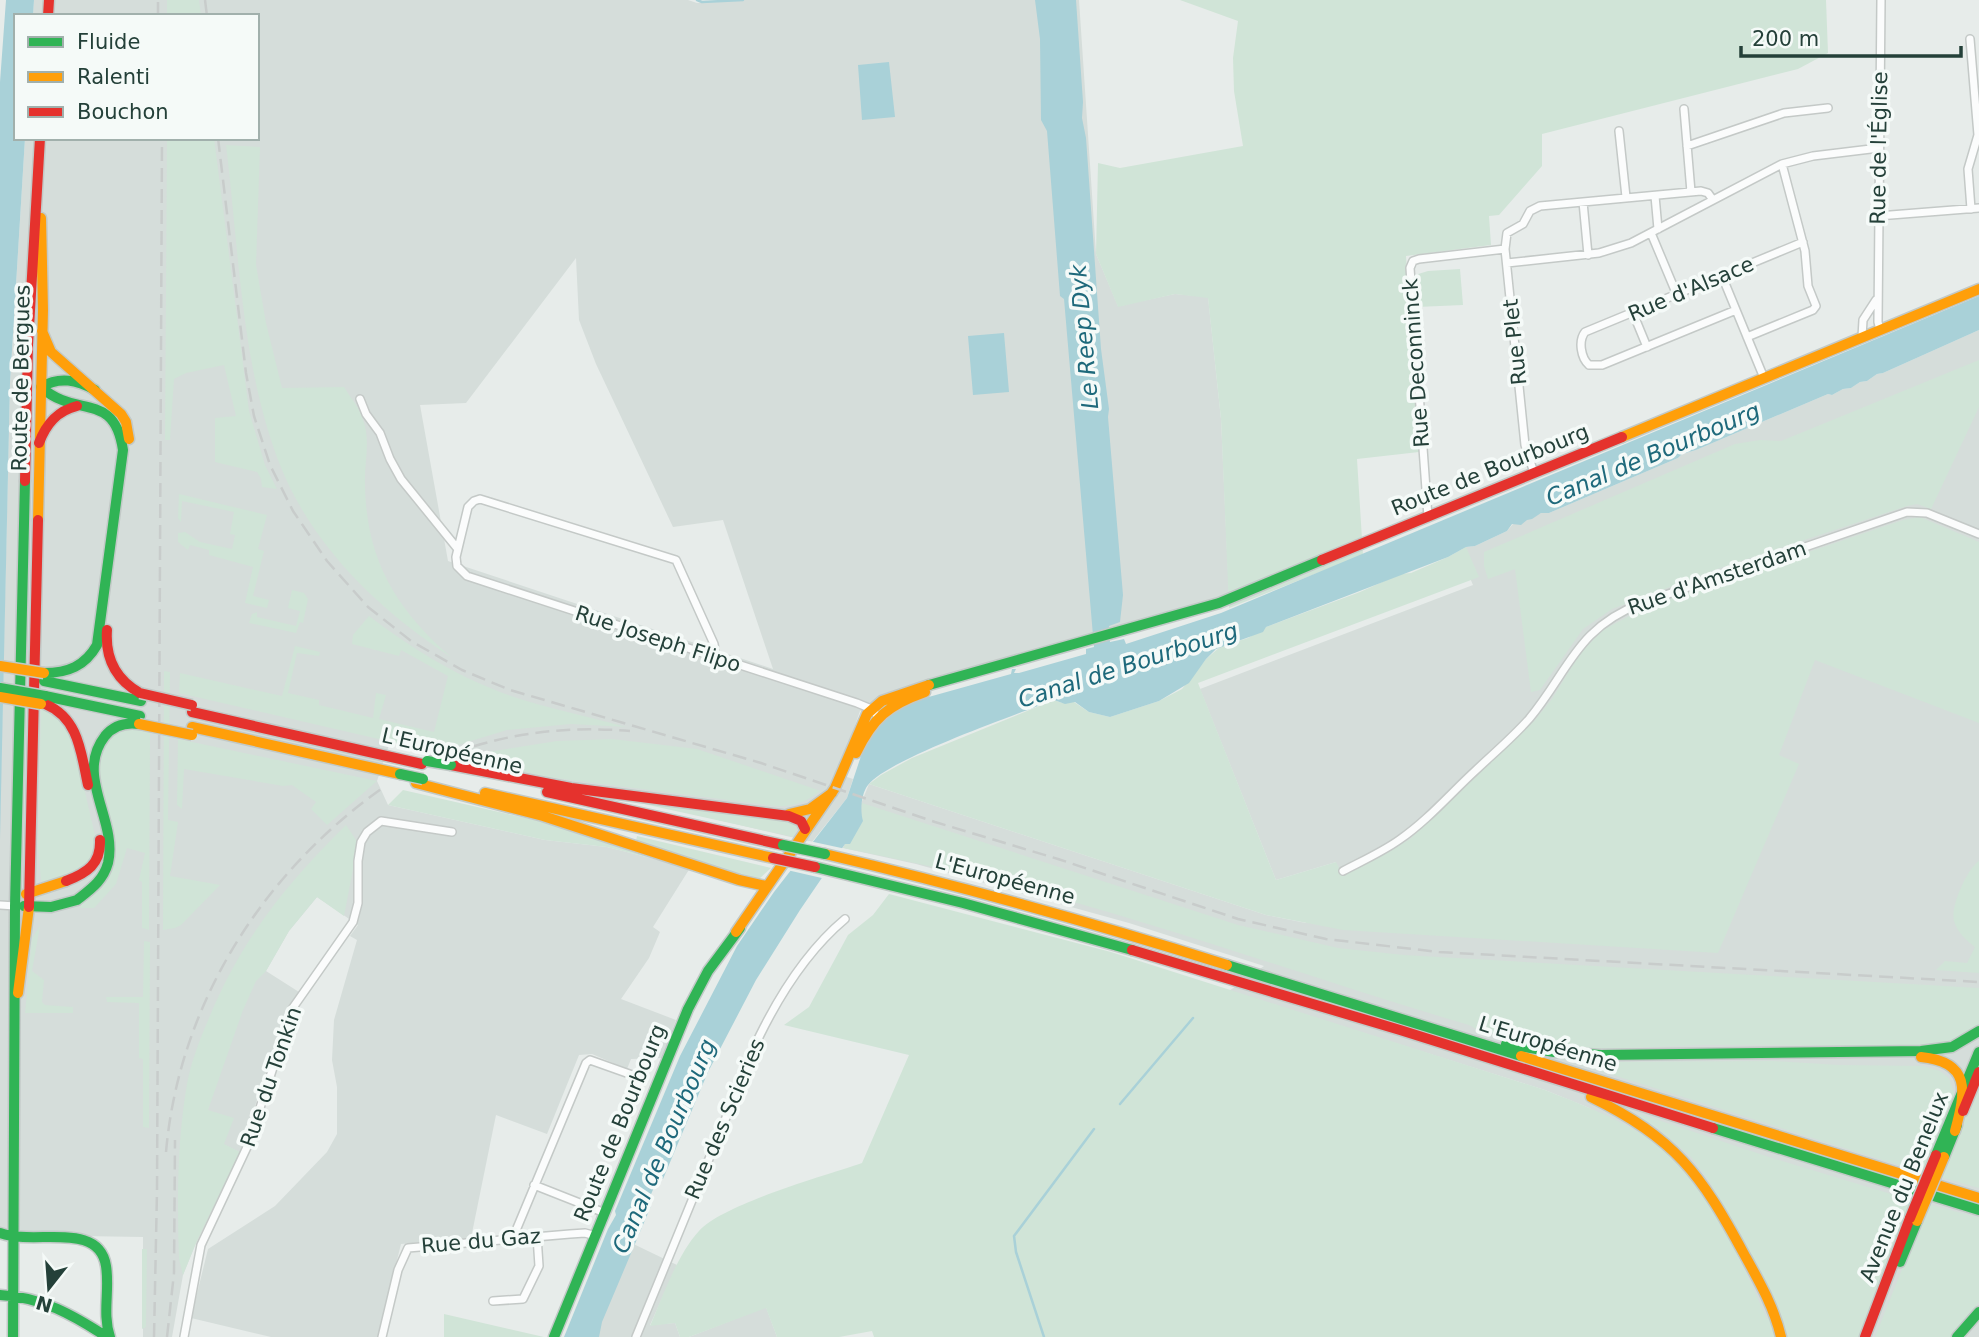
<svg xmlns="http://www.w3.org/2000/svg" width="1979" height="1337" font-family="'DejaVu Sans',sans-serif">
	<rect width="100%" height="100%" fill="#e7ecea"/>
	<path fill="#d5ddda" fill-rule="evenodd" d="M 34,0 L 688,0 L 697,3 L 731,0 L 1079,0 L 1096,254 L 1118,306 L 1175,294 L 1208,297 L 1221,419 L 1229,594 L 891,692 L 860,711 L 838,774 L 853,779 L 847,798 L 812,842 L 390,742 L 377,781 L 388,805 L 545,840 L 607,847 L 690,868 L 653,927 L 660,932 L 649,958 L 621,999 L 676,1020 L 662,1058 L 631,1059 L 627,1069 L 592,1054 L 579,1055 L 547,1134 L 496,1115 L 471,1238 L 401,1244 L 378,1337 L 271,1337 L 191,1318 L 208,1249 L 275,1206 L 327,1152 L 337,1134 L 337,1087 L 332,1060 L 334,1020 L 357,940 L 350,936 L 358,925 L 317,897 L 289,931 L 266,971 L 299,992 L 286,1011 L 240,1152 L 196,1243 L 183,1275 L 172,1337 L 143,1337 L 143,1237 L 19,1235 L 0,1227 L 0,813 L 10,383 L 25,138 L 257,138 L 257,16 L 33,16 ZM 576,258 L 579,320 L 596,364 L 673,527 L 723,520 L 773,669 L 448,561 L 420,405 L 466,403 Z
		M 1979,330 L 1979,1337 L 1760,1337 L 1739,1256 L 1703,1197 L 1677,1163 L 1643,1136 L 1587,1107 L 1545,1090 L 1229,991 L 1264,966 L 1129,923 L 916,864 L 843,848 L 869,784 L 1266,915 L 1306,923 L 1336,862 L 1276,880 L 1200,689 L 1473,585 L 1459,552 L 1466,547 L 1475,546 L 1507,531 L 1513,524 L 1541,513 L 1549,513 L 1678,458 L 1682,454 L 1696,450 L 1828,394 L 1832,395 L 1843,389 L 1851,388 L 1860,382 L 1867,381 L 1877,374 L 1883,373 Z
		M 621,1238 L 677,1265 L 650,1325 L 675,1323 L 680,1337 L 595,1337 Z
		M 766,1307 L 777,1337 L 689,1337 Z"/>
	<path fill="#d0e4d7" d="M 167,0 L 199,0 L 201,16 L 167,16 Z
		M 1180,0 L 1826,0 L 1828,53 L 1798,69 L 1542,134 L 1542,166 L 1499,215 L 1489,216 L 1491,245 L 1406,256 L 1419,452 L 1357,459 L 1363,555 L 1229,608 L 1221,419 L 1208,298 L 1175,294 L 1118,307 L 1096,254 L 1098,163 L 1120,168 L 1243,146 L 1234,91 L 1233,58 L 1238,21 Z
		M 167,138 L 214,138 L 249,411 L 265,465 L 277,489 L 262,487 L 261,479 L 257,472 L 215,462 L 215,418 L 236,416 L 224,365 L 186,373 L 174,379 L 170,440 L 165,440 Z
		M 226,145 L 260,147 L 256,265 L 266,323 L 282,388 L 344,387 C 350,397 360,408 363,420 C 371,440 364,463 365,484 C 366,560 396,609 451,657 C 380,611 312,546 280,465 C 241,366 239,250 226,145 Z
		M 1460,269 L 1463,305 L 1417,307 L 1415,275 L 1428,271 Z
		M 1979,360 L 1979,407 L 1931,509 L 1917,504 L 1907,506 L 1720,568 L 1612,609 L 1583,629 L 1540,690 L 1531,692 L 1515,569 L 1488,579 L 1484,566 L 1484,552 L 1735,444 L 1760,440 L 1781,441 Z
		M 179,494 L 267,515 L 258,549 L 264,551 L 253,596 L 269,600 L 267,608 L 245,603 L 253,567 L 209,555 L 209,550 L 190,545 L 188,550 L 178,542 L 178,533 L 185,532 L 200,542 L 232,549 L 235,535 L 230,534 L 234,512 L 182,501 L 181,522 L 178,518 Z
		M 1920,517 L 1979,542 L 1979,723 L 1815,660 L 1779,755 L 1799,764 L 1718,953 L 1343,930 L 1266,915 L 869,784 L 881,775 L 912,758 L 1054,700 L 1062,703 L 1074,702 L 1089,712 L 1110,717 L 1159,701 L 1182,689 L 1206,659 L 1220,647 L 1248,638 L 1266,627 L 1360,592 L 1400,574 L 1411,573 L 1448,557 L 1466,547 L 1479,577 L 1198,683 L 1276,880 L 1336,862 L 1343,875 L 1378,858 L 1410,839 L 1438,813 L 1535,720 L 1552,699 L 1581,652 L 1603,630 L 1648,606 L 1903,520 Z
		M 292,590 L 304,593 L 308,599 L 303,623 L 300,622 L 296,633 L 249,623 L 252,614 L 257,612 L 257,617 L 296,626 L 300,611 L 288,608 Z
		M 369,616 C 410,647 453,674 500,692 C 540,707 584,715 626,727 L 571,724 L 507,730 L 435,752 L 179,693 L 180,673 L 282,696 L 295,646 L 320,652 L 319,656 L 297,653 L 288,693 L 319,700 L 319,705 L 373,718 L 376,693 L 386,695 L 379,719 L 434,732 L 448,676 L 401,650 L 399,656 L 352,644 L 353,635 Z
		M 164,671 L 170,672 L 168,820 L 178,822 L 170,876 L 220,885 L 181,925 L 175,928 L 163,930 Z
		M 41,709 L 54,711 L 73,740 L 97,844 C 90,873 72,874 47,883 L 41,880 L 38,847 Z
		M 131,727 L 150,733 L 149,930 L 142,928 L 142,882 L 139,880 L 145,853 L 127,848 L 116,884 L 94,908 L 80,908 L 82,901 L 101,888 L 108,876 L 96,767 C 99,746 111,733 131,727 Z
		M 178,739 L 377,781 L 327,825 L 311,809 L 316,802 L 292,785 L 283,786 L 184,769 L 182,809 L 177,805 Z
		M 612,739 L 697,749 L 821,791 C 805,802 795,807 775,806 L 548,777 L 470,759 L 469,755 L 557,741 Z
		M 403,790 L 543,822 L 654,859 L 607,847 L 545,840 L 388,805 Z
		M 603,795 L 717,809 L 798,824 L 794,837 Z
		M 862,803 L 1238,925 L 1338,948 L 1404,955 L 1979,988 L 1979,1026 L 1963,1037 L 1941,1045 L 1704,1045 L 1594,1049 L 1519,1040 L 1476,1029 L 1469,1025 C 1315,980 1164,924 1009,885 C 954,871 899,859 843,848 L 861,817 Z
		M 346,825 L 358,843 L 344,916 L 317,897 L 289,931 L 266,971 L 256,981 L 243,1010 L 208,1110 L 234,1118 L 224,1144 L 240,1152 L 196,1243 L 183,1275 L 179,1259 C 177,1200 177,1142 187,1084 C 191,1062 200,1039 209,1018 C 242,939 285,885 346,825 Z
		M 637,836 L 771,868 L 759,879 L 750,879 L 636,841 Z
		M 1979,861 L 1979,973 L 1936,970 L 1945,961 L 1967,963 L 1975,947 C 1967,941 1957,932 1954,921 C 1950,907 1967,869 1979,861 Z
		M 889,894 L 1111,952 L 1545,1090 C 1578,1103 1612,1116 1643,1135 C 1704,1174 1739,1256 1767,1319 L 1771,1319 L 1776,1337 L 874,1337 L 872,1331 L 839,1337 L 777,1337 L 766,1308 L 689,1337 L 680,1337 L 675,1323 L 650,1326 C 663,1296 677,1255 699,1231 C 723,1204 824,1176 862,1163 L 909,1055 L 784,1025 L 809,1007 L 848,935 L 873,915 Z
		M 40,926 L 32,971 L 44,980 L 42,1002 L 45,1005 L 73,1007 L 73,1013 L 25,1013 L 32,938 Z
		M 144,941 L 150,942 L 149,1128 L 143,1127 L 143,1059 L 139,1058 L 139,1003 L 107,1002 L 106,997 L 143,997 Z
		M 1553,1056 L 1617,1062 L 1772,1061 L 1839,1065 L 1923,1066 L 1940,1071 L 1949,1078 L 1955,1096 L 1924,1173 Z
		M 1979,1083 L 1979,1188 L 1940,1177 Z
		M 1640,1114 L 1772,1158 L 1911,1200 L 1862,1337 L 1785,1337 L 1775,1302 L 1708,1179 L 1691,1157 L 1659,1129 L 1639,1119 Z
		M 1928,1204 L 1979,1218 L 1979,1302 L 1950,1337 L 1875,1337 Z
		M 142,1249 L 147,1249 L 146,1327 L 142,1329 Z
		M 444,1314 L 544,1337 L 444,1337 Z"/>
	<path fill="#a9d1d8" d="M 6,0 L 34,0 L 33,16 L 16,16 L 16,138 L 25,138 L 10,383 L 0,840 L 0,1071 L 0,82 Z
		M 1035,0 L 1076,0 L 1083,102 L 1082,118 L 1086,138 L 1101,349 L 1109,409 L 1108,417 L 1123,595 L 1120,622 L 1109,626 L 1110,642 L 1124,639 L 1126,644 L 1221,613 L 1979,296 L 1979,330 L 1883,373 L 1877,374 L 1867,381 L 1860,382 L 1851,388 L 1843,389 L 1832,395 L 1828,394 L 1696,450 L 1682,454 L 1678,458 L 1549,513 L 1541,513 L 1532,519 L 1527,520 L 1521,525 L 1512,524 L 1507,531 L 1475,546 L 1466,547 L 1448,557 L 1266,627 L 1263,632 L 1216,649 L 1206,659 L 1189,683 L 1159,701 L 1110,717 L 1089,712 L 1075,702 L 1065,704 L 1054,700 C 1018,714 888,759 868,785 C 861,794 860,811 863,821 L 850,844 L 845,844 L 800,910 L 756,980 L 708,1072 L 663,1179 L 658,1178 L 646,1206 L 651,1206 L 602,1322 L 599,1337 L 564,1337 L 608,1229 L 616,1215 L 615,1211 L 680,1056 L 737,946 L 774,892 L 847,798 L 868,735 L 880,719 L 900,705 L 1011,674 L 1012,669 L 1016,669 L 1014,673 L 1019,673 L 1086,654 L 1086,649 L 1094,647 L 1064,299 L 1060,296 L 1047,131 L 1041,120 L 1040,39 Z
		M 889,62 L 895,117 L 862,120 L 858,65 Z
		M 1004,333 L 1009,392 L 973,395 L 968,336 Z"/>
	<path fill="#e7ecea" d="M 809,841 L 846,849 L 826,879 L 787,870 Z"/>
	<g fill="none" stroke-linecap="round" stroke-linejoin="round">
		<path stroke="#a9d1d8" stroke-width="2.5" d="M 697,0 L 702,2 L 743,0
			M 1120,1104 L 1193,1018
			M 1044,1337 L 1016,1252 L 1014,1236 L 1094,1129"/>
		<g stroke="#c4c9c7" stroke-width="10">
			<path id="street" d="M 1970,39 L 1978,135 L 1968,169 L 1971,209
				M 1684,109 L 1691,192
				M 1619,131 L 1626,197
				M 1687,146 L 1784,113 L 1828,108
				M 1655,196 L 1658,229
				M 1583,202 L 1588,255
				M 1878,216 L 1979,208
				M 1651,233 L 1677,295
				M 1507,263 L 1599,253 L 1631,243 L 1782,164 L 1813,156 L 1879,148
				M 1722,276 L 1764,378
				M 1736,310 L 1602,365 L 1589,365 C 1581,358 1578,341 1585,332 L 1803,242
				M 1633,313 L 1647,347
				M 1880,330 L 1878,322 L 1881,0
				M 1747,337 L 1813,310 L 1816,306 L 1808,286 L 1805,251 L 1782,164
				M 1862,337 L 1863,320 L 1876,300
				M 360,399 L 366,414 L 380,433 L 390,459 L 401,479 L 457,548
				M 1534,473 L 1525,445 L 1505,249 L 1507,233 L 1523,224 L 1530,211 L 1540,206 L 1701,191 L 1708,193 L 1713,200
				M 1428,517 L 1410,268 L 1413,261 L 1419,259 L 1505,249
				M 716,658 L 714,644 L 676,560 L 480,499 L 474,501 L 468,507 L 456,557 L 457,566 L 467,576 L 857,703 L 869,708 L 878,716
				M 1343,871 C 1362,861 1382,852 1399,840 C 1427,821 1450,794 1475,771 C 1493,754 1512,738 1529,719 C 1569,671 1576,628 1642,603 L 1907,512 L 1927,513 L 1979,534
				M 0,905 L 15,906
				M 534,1185 L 605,1213
				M 512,1240 L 586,1063 L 590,1060 L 635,1076
				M 493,1301 L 523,1299 L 539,1266 L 537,1236
				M 184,1337 L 201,1245 L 248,1145 L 292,1009 L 353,922 L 358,903 L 358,861 L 361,842 L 367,832 L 381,821 L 452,832
				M 382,1337 L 398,1270 L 408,1248 L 570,1234 L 585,1233 L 596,1236
				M 636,1337 L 759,1037 C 780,994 808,950 845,919"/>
		</g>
		<g stroke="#c2c9c7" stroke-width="13">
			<path id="fast" d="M 44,673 C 68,673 85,666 97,645 L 123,450 C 114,390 76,419 41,387 C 60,376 77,380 95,390
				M 44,681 L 141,701
				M 929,685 L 1219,603 L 1322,560
				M 45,696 L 140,716
				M 815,867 L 963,903 L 1132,950
				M 77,900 C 91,889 103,881 108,863 C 118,820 74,776 105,736 C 114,725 125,722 139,724
				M 15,906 L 25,481
				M 24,906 L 51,907 L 77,900
				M 1227,965 L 1521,1056
				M 1506,1044 L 1554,1052 L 1601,1055 L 1921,1051 L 1952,1047 L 1979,1031
				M 1978,1054 L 1979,1053
				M 1713,1128 L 1979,1210
				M 1936,1155 L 1979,1052
				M 1944,1157 L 1957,1125
				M 0,1233 C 34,1246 99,1220 106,1266 C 110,1290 102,1313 110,1337
				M 1900,1262 L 1917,1221
				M 0,1295 C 42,1297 73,1315 107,1337
				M 13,1337 L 15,906
				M 554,1337 L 688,1009 L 708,971 L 740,928
				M 1957,1337 L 1979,1312"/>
		</g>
		<g stroke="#c2c9c7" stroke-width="13">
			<path id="slow" d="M 42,331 L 51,352 L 121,414 L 126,422 L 129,439
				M 1622,437 L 1979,289
				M 38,520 L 43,310 L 41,218
				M 192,727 L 400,774
				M 856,753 C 873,718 888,705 925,692
				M 416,783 L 543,816 L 739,880 L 766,886
				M 485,793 L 773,858
				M 789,814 L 810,809 L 832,793
				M 825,854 C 961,886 1094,923 1227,965
				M 26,894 L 66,881
				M 736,932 L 835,788 L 867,714 L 882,701 L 929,685
				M 18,993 L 29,907
				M 1521,1056 L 1979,1198
				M 1921,1057 C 1971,1062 1966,1091 1955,1131
				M 1591,1097 C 1675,1138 1701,1174 1744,1254 C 1759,1281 1774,1307 1781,1337"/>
		</g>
		<g stroke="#c2c9c7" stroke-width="13">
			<path id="jam" d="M 48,16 L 49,0
				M 39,443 C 46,424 57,411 77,406
				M 25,481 L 28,345 L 40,138
				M 1322,560 L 1622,437
				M 107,630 C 105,658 115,679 140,693
				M 45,704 C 79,718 81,753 88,785
				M 192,712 L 422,764
				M 451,765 L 571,788 L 789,816 L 801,821 L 805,829
				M 547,792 L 783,845
				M 66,881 C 87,873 101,864 100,840
				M 29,907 L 38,520
				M 1132,950 L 1400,1030 L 1713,1128
				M 1963,1111 L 1979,1072
				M 1865,1337 L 1910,1218"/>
		</g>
		<use href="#street" stroke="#fbfcfc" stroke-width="7"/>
		<use href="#fast" stroke="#30b455" stroke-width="10"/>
		<use href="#slow" stroke="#ff9f0a" stroke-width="10"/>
		<use href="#jam" stroke="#e5322d" stroke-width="10"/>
		<path stroke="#c8cccb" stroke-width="2.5" stroke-dasharray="14 7" stroke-linecap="butt" d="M 205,0 L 207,16
			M 158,16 L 158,0
			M 218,138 L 246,373 L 254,416 L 270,465 L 293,511 L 327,561 L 368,607 L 411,641 L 462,670 L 510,690 L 761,763 L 935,822 L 1058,859 L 1238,919 L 1326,939 L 1439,952 L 1979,982
			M 454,753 C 511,732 570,726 630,731
			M 166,1152 C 179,1003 264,871 384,787
			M 154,1337 L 157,1191 L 162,138
			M 167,1337 L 174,1273 L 175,1140"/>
		<g stroke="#c2c9c7" stroke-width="13" stroke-linecap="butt">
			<path id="fast-bridge" d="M 0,688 L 45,696
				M 427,761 L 451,765
				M 400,774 L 423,779
				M 783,845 L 825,854"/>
		</g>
		<g stroke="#c2c9c7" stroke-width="13" stroke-linecap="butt">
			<path id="slow-bridge" d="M 0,666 L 44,673
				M 0,697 L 41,704
				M 139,724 L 192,735
				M 1917,1221 L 1944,1157"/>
		</g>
		<g stroke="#c2c9c7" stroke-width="13" stroke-linecap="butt">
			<path id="jam-bridge" d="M 140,693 L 192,705
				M 773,858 L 815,867
				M 1910,1218 L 1936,1155"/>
		</g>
		<use href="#fast-bridge" stroke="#30b455" stroke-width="10"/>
		<use href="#slow-bridge" stroke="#ff9f0a" stroke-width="10"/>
		<use href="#jam-bridge" stroke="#e5322d" stroke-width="10"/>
	</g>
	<g text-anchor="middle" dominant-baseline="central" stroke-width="7" stroke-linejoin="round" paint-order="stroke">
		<g font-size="21" fill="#244039" stroke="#f5faf8">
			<text transform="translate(1879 148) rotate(-89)">Rue de l'Église</text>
			<text transform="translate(1691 289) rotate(-23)">Rue d'Alsace</text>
			<text transform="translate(1515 342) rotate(-96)">Rue Plet</text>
			<text transform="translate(1416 363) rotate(-94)">Rue Deconninck</text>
			<text transform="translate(21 378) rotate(-89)">Route de Bergues</text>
			<text transform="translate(1490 470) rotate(-22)">Route de Bourbourg</text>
			<text transform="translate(1717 578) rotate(-19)">Rue d'Amsterdam</text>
			<text transform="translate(658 639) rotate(18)">Rue Joseph Flipo</text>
			<text transform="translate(452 751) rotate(13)">L'Européenne</text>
			<text transform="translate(1005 879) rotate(15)">L'Européenne</text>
			<text transform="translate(1548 1044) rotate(17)">L'Européenne</text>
			<text transform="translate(271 1077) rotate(-71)">Rue du Tonkin</text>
			<text transform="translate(725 1119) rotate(-67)">Rue des Scieries</text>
			<text transform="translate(620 1123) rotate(-68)">Route de Bourbourg</text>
			<text transform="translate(1904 1187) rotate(-68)">Avenue du Benelux</text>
			<text transform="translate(481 1241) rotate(-5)">Rue du Gaz</text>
		</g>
		<g font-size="23" font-style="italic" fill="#1e697b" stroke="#f5faf8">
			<text transform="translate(1084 337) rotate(-95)">Le Reep Dyk</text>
			<text transform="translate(1653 454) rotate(-23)">Canal de Bourbourg</text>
			<text transform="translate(1128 665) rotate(-18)">Canal de Bourbourg</text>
			<text transform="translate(664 1146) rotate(-67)">Canal de Bourbourg</text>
		</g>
	</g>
	<rect x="14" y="14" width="245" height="126" fill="#f5faf8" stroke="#a1b0ac" stroke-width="2"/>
	<rect x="28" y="37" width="35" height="10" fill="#30b455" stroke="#a1b0ac" stroke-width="2"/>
	<text x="77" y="49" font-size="21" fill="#244039">Fluide</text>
	<rect x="28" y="72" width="35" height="10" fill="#ff9f0a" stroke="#a1b0ac" stroke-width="2"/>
	<text x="77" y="84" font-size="21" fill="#244039">Ralenti</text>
	<rect x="28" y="107" width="35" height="10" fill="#e5322d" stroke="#a1b0ac" stroke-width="2"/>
	<text x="77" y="119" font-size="21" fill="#244039">Bouchon</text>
	<g transform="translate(49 1288) rotate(197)" stroke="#f5faf8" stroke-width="5" paint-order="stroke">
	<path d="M0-5L12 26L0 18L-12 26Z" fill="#244039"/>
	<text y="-10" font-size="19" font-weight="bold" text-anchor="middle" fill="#244039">N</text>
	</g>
	<path d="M1741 46v10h220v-10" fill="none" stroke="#244039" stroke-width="3.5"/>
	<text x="1752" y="46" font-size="21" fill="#244039" stroke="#f5faf8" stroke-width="5" paint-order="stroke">200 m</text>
</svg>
